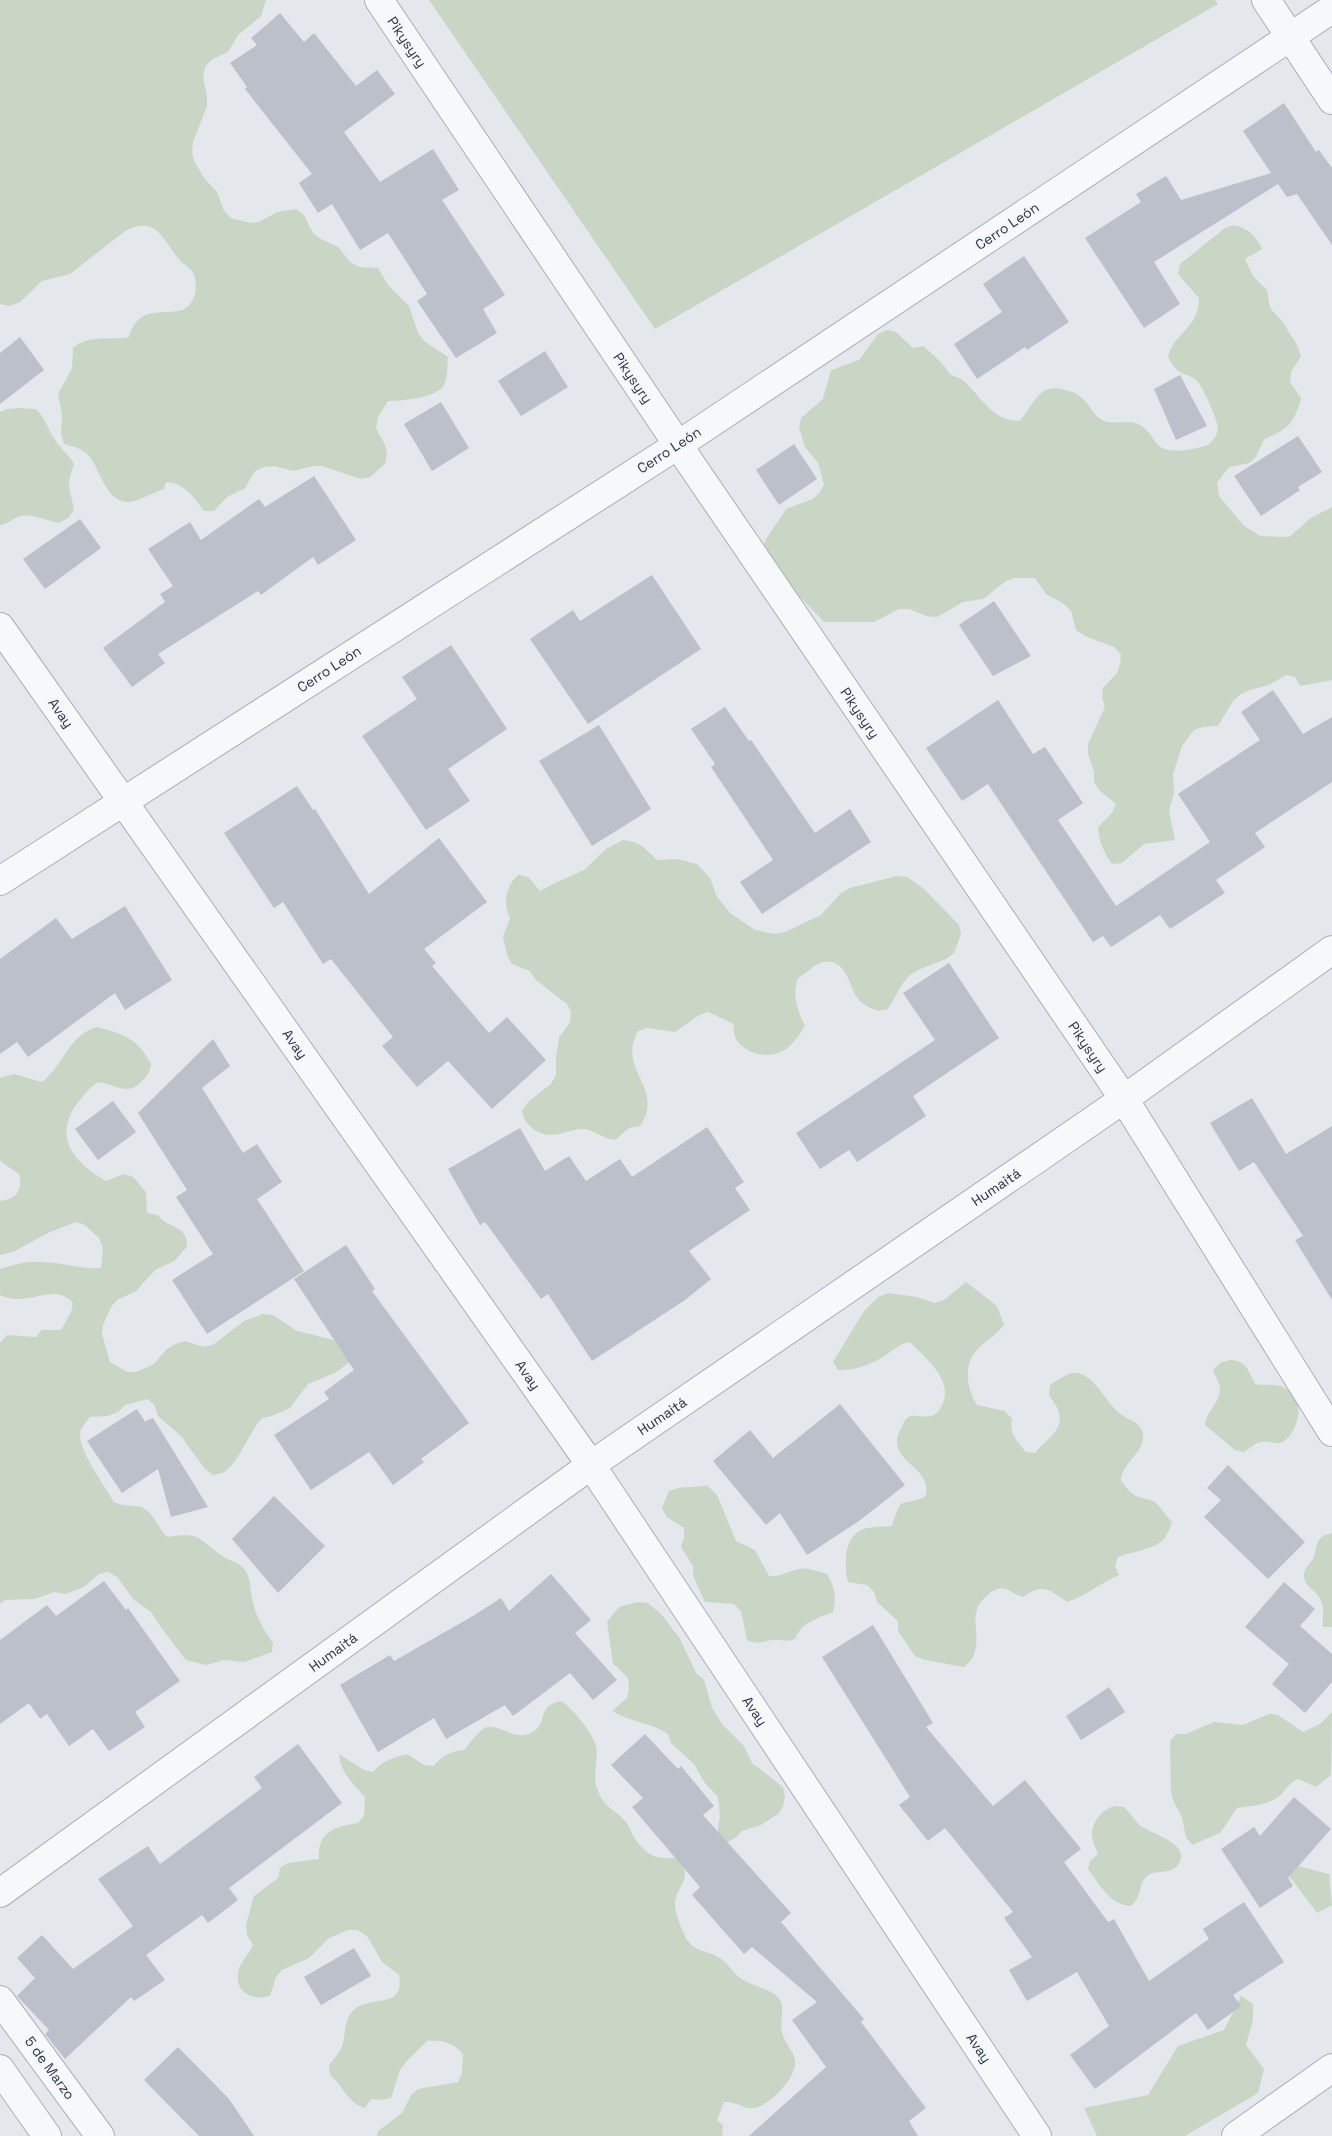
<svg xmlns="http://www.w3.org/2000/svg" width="1332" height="2136" font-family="'Space Grotesk',sans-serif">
	<rect width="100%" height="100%" fill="#e4e7ec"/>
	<path fill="#c9d6c5" d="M 0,0 L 266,0 L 261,16 L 238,35 L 228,52 L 211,60 L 205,67 L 203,77 L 207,96 L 207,106 L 193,142 L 192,152 L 194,161 L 204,178 L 217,192 L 224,211 L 231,218 L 250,223 L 259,222 L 277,212 L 296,209 L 304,215 L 313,233 L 321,239 L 338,247 L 350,262 L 359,267 L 378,268 L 388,285 L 409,306 L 418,333 L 424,341 L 448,357 C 447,365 448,378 444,385 C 437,398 401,401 388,401 L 378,417 L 376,428 L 385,445 L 387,454 L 385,464 L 370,477 L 361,479 L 322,466 L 313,466 L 293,471 L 274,466 L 264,467 L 255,471 L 245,488 L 227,497 L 214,511 L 204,511 C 194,497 184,483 166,482 L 164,489 C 155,492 135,503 127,502 C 103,500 101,466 86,453 C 80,448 71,446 64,444 L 61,434 L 62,415 L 58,394 L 72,368 L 73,348 C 89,334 109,341 129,337 C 141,295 180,325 192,301 C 197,293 197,278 192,271 C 188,266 181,263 178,258 C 162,238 156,215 125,231 L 70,274 L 42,281 L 20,302 L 10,306 L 0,304 Z
		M 429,0 L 1215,0 L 1218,4 L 655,329 Z
		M 1234,225 C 1247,228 1257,236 1262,249 L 1245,259 L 1253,276 L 1267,290 L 1270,308 L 1283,322 L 1298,347 L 1301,356 L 1291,372 L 1290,382 L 1301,398 C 1295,422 1288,430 1264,439 L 1256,457 L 1249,463 L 1229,467 L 1217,483 L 1219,496 L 1243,525 L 1260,536 L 1289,537 L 1311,518 L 1332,507 L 1332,680 L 1300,686 L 1295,677 L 1286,675 L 1269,685 L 1250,690 L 1241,694 L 1233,701 L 1218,726 L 1203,727 L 1194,730 L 1182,746 L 1173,774 L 1174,793 L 1169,811 L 1175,840 L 1144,844 L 1122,863 L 1112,864 C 1104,853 1099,841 1098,827 L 1112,813 L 1116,804 L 1100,791 L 1094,782 L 1094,772 L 1088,754 L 1088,744 L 1105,707 L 1102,698 L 1103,688 L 1117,673 L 1120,664 L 1121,654 L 1114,647 L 1085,636 L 1076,630 L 1071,611 L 1064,604 L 1046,594 L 1035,578 L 1015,578 L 1006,581 L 983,599 L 963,602 L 937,617 L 927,616 L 909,609 L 899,609 L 874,622 L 824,622 L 803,600 L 771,572 L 764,543 C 771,530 779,521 786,509 L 813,499 L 820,492 L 824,484 L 818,463 L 805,447 L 799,428 L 801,418 L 823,399 L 831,370 L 859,360 L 878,334 L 887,330 L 896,332 L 913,348 L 923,346 C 930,352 937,358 943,365 C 946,367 948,372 950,374 C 956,378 962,378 967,384 C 983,400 994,421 1020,421 C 1032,407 1038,384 1061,389 C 1069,391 1076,392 1082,398 C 1089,404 1094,416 1102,420 C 1114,426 1128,418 1140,425 C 1148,429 1152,438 1157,444 C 1168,456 1195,449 1208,445 C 1212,441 1218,435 1218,428 C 1218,421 1203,387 1197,381 C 1193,376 1186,376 1180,372 C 1174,368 1171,363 1168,357 C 1174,332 1199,329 1199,298 L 1178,274 L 1180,264 L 1225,228 Z
		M 17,408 L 36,409 C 45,418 48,429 55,440 C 61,449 69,455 74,464 C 65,490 70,486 74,510 L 68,518 L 59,523 C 47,521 30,512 18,517 C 12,519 8,524 0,525 L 0,412 L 7,409 Z
		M 623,840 C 639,841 646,849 657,860 L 677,859 L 697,864 L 710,878 L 717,897 L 730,913 L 755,930 L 775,934 L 785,932 L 821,915 L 841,893 L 850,888 L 897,876 L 907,877 L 923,888 L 959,925 L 961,934 L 954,953 L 946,959 L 918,970 L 910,975 L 903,983 L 888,1009 L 878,1011 C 873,1009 865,1006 861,1002 C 848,990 849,958 824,962 C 814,964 807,973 798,978 C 792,995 797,1009 805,1026 C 798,1036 791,1049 778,1053 C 760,1060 729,1047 734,1024 L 708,1012 L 699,1015 L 675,1032 L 647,1028 L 638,1031 C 616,1071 666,1088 640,1126 L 629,1128 L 615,1140 C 604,1139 596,1131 585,1129 C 573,1128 562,1135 550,1135 C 536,1134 524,1124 522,1111 L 528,1102 L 551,1084 L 556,1075 L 556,1057 L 559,1038 L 570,1022 L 571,1012 L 567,1004 L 536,980 L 530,971 L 512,964 L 507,955 L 503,937 L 510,918 C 503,903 505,887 518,875 L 528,877 L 540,891 L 549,886 L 584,870 L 606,849 Z
		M 97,1027 C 124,1034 137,1038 151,1064 C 150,1072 148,1075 142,1081 C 128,1097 115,1084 98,1082 C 88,1089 81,1098 74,1108 C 54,1141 77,1164 106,1181 L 124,1174 L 133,1177 L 146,1192 L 147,1213 L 158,1215 C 168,1230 187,1223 187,1247 L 174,1261 L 155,1270 L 136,1291 L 117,1300 L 111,1307 L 103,1325 L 102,1334 L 110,1362 L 127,1372 L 136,1372 L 154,1364 L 167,1349 L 176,1344 L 185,1341 L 205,1347 L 214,1344 L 244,1321 L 263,1314 L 273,1315 L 297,1331 L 334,1340 L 351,1361 L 335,1373 L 308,1384 L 290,1408 L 272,1416 L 262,1418 C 250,1431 237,1465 224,1472 C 221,1474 216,1474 213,1475 L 205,1469 L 181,1436 L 158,1416 L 155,1406 L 148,1399 L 125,1405 L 118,1412 L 108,1416 L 90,1417 C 86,1422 80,1428 80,1434 C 80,1453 104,1485 114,1502 C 124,1507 131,1504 141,1507 C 152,1510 159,1529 167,1537 C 198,1533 195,1535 218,1553 C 226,1560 237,1561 244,1569 C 251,1577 250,1589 252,1598 C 255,1615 263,1629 273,1643 L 272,1652 L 244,1662 L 224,1660 L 206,1665 L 186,1660 L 162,1629 L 151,1612 L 134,1600 L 117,1577 L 108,1572 L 99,1574 L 84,1587 L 74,1591 L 65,1594 L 54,1592 L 35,1599 L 5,1600 L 0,1604 L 0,1343 L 7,1335 L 36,1337 L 42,1330 L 61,1330 L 71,1312 L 73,1303 C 59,1286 39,1298 20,1299 C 13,1300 6,1297 0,1295 L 0,1269 C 14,1265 27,1261 42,1262 C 62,1262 81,1270 101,1268 L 103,1248 L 99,1238 L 85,1225 L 76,1222 L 48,1233 L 13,1252 L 0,1255 L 0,1201 C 17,1199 23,1190 19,1174 L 0,1161 L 0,1078 L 14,1074 L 42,1082 C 64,1065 68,1035 97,1027 Z
		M 966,1282 L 997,1306 L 1004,1324 C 997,1336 985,1340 976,1351 C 963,1366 967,1389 977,1405 L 1005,1411 L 1012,1419 C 1009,1434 1017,1441 1026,1452 L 1035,1453 C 1044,1441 1064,1431 1059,1413 C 1058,1407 1052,1400 1049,1395 L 1050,1385 C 1058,1380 1069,1371 1078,1373 C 1096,1378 1105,1400 1117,1411 C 1125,1420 1143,1421 1143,1436 C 1144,1453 1122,1463 1121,1480 C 1126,1488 1132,1496 1142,1498 C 1146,1500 1150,1499 1153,1501 C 1161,1506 1166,1516 1172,1522 C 1170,1528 1167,1536 1163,1540 C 1154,1549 1131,1552 1118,1557 L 1115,1566 L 1119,1575 C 1101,1583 1085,1596 1067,1602 C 1049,1589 1042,1583 1023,1597 C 1016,1595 1011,1591 1005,1589 C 1000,1587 994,1590 990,1593 C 965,1612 981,1628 975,1651 C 974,1658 969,1662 964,1667 L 925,1660 L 915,1656 L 898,1631 L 898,1621 L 877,1602 L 874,1592 L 867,1585 L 848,1582 C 844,1566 843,1536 864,1529 C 872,1526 884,1527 892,1526 C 903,1493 898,1508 925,1497 C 934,1469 896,1465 897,1440 C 897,1436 899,1432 901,1429 C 908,1408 916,1419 932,1416 C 936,1414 940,1410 942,1405 C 954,1380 926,1359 910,1342 C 899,1344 895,1349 886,1355 C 872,1364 855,1371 838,1370 L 833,1362 L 864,1311 L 878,1297 L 888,1293 L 917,1297 L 935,1303 L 944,1300 Z
		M 1229,1360 C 1246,1360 1248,1370 1255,1384 C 1264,1386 1277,1383 1285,1388 C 1301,1397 1301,1414 1294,1429 C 1291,1434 1287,1441 1280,1443 C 1274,1444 1267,1440 1261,1442 C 1255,1443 1249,1449 1244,1452 L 1235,1450 L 1205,1425 C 1206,1411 1221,1401 1220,1389 C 1220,1383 1215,1376 1213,1370 L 1220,1363 Z
		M 707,1485 L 717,1495 L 736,1541 L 755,1550 L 769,1576 C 780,1577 785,1573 795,1570 C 806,1566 817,1571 827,1574 C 834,1585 837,1598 833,1612 C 816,1619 802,1622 795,1639 C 787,1642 782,1640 775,1640 C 762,1640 760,1646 747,1640 L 741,1611 L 734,1604 L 705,1602 L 693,1576 L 693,1566 L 681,1547 L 684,1538 L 684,1528 L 667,1517 L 662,1508 L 669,1491 C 682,1485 694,1489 707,1485 Z
		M 1332,1533 L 1332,1627 L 1323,1627 C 1322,1619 1325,1609 1321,1601 C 1318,1591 1304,1587 1304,1576 C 1303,1569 1310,1564 1313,1559 C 1316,1554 1315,1546 1319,1540 C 1321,1536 1328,1534 1332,1533 Z
		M 638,1602 L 648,1603 L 663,1616 L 680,1639 L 696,1673 L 704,1680 L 712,1708 L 722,1724 L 744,1746 L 752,1763 L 783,1787 L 785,1797 L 783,1807 L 778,1814 L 761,1825 L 742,1831 L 735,1838 L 726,1843 L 718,1836 L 718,1826 L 720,1817 L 718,1797 L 704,1782 L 694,1764 L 671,1743 L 668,1734 C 652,1723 630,1722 612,1711 L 627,1698 L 629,1688 L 628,1678 L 613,1663 L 607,1622 L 619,1607 Z
		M 561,1701 C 571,1706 593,1734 596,1746 C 599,1759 592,1774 597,1788 C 604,1809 613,1807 626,1822 C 630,1827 632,1834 635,1839 C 648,1857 657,1859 677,1858 C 695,1879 678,1882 675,1902 C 674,1912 682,1930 686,1938 C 694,1952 706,1950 718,1957 C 727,1961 732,1972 740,1978 C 750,1985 769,1989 777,1996 C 787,2006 779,2021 782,2033 C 784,2042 793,2050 795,2060 C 798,2077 769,2107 753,2108 C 742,2109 737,2101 724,2102 L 717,2120 L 723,2125 L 722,2136 L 377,2136 L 378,2131 L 402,2113 L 411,2095 L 418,2089 L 458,2082 L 462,2073 L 463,2054 C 453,2042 442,2040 427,2041 L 406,2062 L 400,2070 L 391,2098 L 381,2100 L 371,2099 L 365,2108 C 347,2103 344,2086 330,2075 L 329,2065 C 333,2060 338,2054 341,2049 C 347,2036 342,2019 355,2009 C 373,1995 405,2010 399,1975 L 382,1962 L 367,1936 L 357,1930 L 348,1930 L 329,1938 L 309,1958 L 282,1970 L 276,1977 L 270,1996 C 253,2001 235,1993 238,1973 C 239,1964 249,1954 253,1945 L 247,1935 L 246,1925 L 254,1896 L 278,1878 L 280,1868 L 288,1863 L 319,1859 C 317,1832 334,1827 358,1823 L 364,1816 L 365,1797 C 353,1784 340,1772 339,1754 L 364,1770 L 373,1772 C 383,1760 393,1758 407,1754 L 424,1765 L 433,1766 C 443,1756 450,1751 464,1750 C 470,1743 476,1734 483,1729 C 496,1720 513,1742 531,1733 C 550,1723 535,1706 561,1701 Z
		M 1332,1712 L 1331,1775 L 1316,1787 L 1298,1779 C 1288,1783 1285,1792 1277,1798 C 1266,1805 1249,1806 1237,1808 L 1220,1833 L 1192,1845 L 1186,1837 L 1182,1817 L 1173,1800 L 1171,1791 L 1170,1741 L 1176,1734 L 1186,1734 L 1214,1722 L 1243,1725 L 1269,1714 L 1278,1715 L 1303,1732 L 1320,1724 Z
		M 1114,1806 L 1124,1807 C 1131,1813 1135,1822 1142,1827 C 1153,1834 1196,1846 1176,1867 C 1167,1875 1155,1869 1147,1876 C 1137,1885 1143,1896 1131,1906 C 1110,1905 1100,1885 1088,1869 L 1090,1861 L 1098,1854 C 1096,1849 1092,1841 1092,1835 C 1092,1821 1102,1810 1114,1806 Z
		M 1278,1861 L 1329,1874 L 1332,1905 L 1317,1913 Z
		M 1241,1996 L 1253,2004 L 1253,2020 L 1246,2045 L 1264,2069 L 1258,2093 L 1185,2136 L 1097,2136 L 1084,2108 L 1148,2095 L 1178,2046 L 1224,2030 Z"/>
	<path fill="#bbc0ca" d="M 280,13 L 304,42 L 314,33 L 356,86 L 377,70 L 395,94 L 344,132 L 380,182 L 433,149 L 459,190 L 442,200 L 505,295 L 483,309 L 497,333 L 456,358 L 417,301 L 427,294 L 388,233 L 360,250 L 332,204 L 318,213 L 299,183 L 312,174 L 245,89 L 247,87 L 230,63 L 257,45 L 251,38 Z
		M 1284,103 L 1316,152 L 1319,150 L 1332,168 L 1332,245 L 1297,194 L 1287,197 L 1278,184 L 1154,262 L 1180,304 L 1144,328 L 1085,238 L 1141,202 L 1136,194 L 1166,176 L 1181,200 L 1271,173 L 1243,131 Z
		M 1024,256 L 1069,322 L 1027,350 L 1025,347 L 977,379 L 954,344 L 1002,312 L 983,284 Z
		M 20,337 L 44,370 L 0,404 L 0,353 Z
		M 545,351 L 568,387 L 521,416 L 498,381 Z
		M 1180,375 L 1207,426 L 1176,440 L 1154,389 Z
		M 441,402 L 469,448 L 432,471 L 404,424 Z
		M 1298,436 L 1322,472 L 1298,487 L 1300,490 L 1261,516 L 1234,476 Z
		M 794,444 L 817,479 L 779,505 L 756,470 Z
		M 314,476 L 356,540 L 318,565 L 313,557 L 261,595 L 258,591 L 158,654 L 165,663 L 132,687 L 103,648 L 165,602 L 160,594 L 173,586 L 148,549 L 190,522 L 201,540 L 259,499 L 265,507 Z
		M 80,519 L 101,548 L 45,589 L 23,559 Z
		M 652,575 L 701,649 L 588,724 L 530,639 L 573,610 L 580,621 Z
		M 994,601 L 1031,656 L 993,676 L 959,625 Z
		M 451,645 L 507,729 L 448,769 L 470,801 L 426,830 L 362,736 L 417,699 L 402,677 Z
		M 1273,690 L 1303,734 L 1332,717 L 1332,782 L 1255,833 L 1265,847 L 1216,880 L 1225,893 L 1170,929 L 1160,915 L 1111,947 L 1103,936 L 1093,942 L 988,784 L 962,801 L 926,748 L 998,700 L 1033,754 L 1045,747 L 1083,803 L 1058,820 L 1116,906 L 1210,842 L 1178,794 L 1260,740 L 1241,712 Z
		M 725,707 L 749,741 L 751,740 L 815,833 L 850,809 L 871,842 L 762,914 L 740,882 L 773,860 L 711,767 L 715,764 L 691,729 Z
		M 599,725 L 651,809 L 592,846 L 539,761 Z
		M 297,786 L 313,810 L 315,809 L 369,894 L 439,838 L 487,902 L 424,949 L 436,963 L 432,966 L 489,1033 L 507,1017 L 546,1060 L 492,1109 L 448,1061 L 417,1087 L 382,1046 L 393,1037 L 331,959 L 323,964 L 283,902 L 274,908 L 224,833 Z
		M 125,906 L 172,980 L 125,1010 L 115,993 L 28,1057 L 17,1042 L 0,1054 L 0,959 L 56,918 L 72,939 Z
		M 949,963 L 999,1038 L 913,1096 L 926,1116 L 857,1162 L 849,1150 L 820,1169 L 796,1133 L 935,1040 L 903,993 Z
		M 213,1039 L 230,1066 L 202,1088 L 243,1153 L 257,1144 L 282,1182 L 257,1199 L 304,1271 L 207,1334 L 172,1280 L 213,1254 L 176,1197 L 187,1190 L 138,1113 Z
		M 1252,1098 L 1286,1154 L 1332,1126 L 1332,1300 L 1295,1240 L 1303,1236 L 1254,1162 L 1239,1171 L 1210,1123 Z
		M 113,1101 L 136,1132 L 98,1160 L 75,1129 Z
		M 707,1127 L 744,1182 L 735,1188 L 750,1210 L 689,1251 L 711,1279 L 685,1300 L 592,1361 L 548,1294 L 541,1299 L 485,1222 L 480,1225 L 448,1169 L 520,1128 L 545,1171 L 569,1156 L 586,1181 L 620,1159 L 632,1177 Z
		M 346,1245 L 375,1289 L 372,1291 L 469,1423 L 421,1459 L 424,1462 L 393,1485 L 369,1452 L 311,1490 L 274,1435 L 329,1399 L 324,1392 L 354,1370 L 294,1279 Z
		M 840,1404 L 905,1485 L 859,1521 L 807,1555 L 780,1513 L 766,1525 L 713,1461 L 750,1430 L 773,1458 Z
		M 137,1409 L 146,1423 L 146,1421 L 153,1418 L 208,1507 L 171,1517 L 158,1469 L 122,1493 L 87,1441 Z
		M 1228,1465 L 1305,1542 L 1268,1579 L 1204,1517 L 1221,1500 L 1207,1488 Z
		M 274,1496 L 325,1546 L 278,1593 L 232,1539 Z
		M 551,1574 L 591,1620 L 575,1633 L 617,1680 L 593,1700 L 570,1673 L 513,1716 L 505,1705 L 446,1739 L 434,1718 L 378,1752 L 340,1685 L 390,1655 L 394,1661 L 473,1616 L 501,1598 L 509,1611 Z
		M 104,1581 L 126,1610 L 128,1608 L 180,1681 L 135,1712 L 145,1727 L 109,1751 L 93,1729 L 69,1746 L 47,1714 L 40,1719 L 29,1703 L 0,1724 L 0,1640 L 47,1605 L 56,1616 Z
		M 1284,1582 L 1315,1609 L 1300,1626 L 1332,1654 L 1332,1682 L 1305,1713 L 1272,1684 L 1289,1664 L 1245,1627 Z
		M 873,1625 L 933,1723 L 926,1727 L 993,1806 L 1025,1780 L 1081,1849 L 1064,1862 L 1108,1922 L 1114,1919 L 1149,1981 L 1209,1939 L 1203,1929 L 1244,1902 L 1284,1962 L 1233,1995 L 1241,2006 L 1208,2030 L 1196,2013 L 1095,2089 L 1070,2055 L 1109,2026 L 1077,1972 L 1027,2001 L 1009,1970 L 1032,1957 L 1004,1918 L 1013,1912 L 945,1828 L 928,1841 L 899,1805 L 910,1797 L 822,1657 Z
		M 1109,1687 L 1125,1712 L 1081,1740 L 1066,1716 Z
		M 645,1734 L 678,1769 L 681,1766 L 714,1806 L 703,1815 L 791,1913 L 781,1922 L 864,2019 L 861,2022 L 926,2108 L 909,2121 L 918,2136 L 749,2136 L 826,2067 L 792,2020 L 817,2002 L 752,1947 L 744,1954 L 692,1895 L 700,1887 L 632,1807 L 643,1798 L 611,1765 Z
		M 298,1744 L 342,1803 L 229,1888 L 238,1900 L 208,1923 L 202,1915 L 146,1955 L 165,1980 L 134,2001 L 131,1997 L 65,2059 L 45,2034 L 49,2030 L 17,1996 L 35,1978 L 17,1958 L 42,1935 L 73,1969 L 133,1926 L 98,1879 L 148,1846 L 160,1864 L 262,1788 L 254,1777 Z
		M 1294,1797 L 1331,1829 L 1288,1878 L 1293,1886 L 1260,1908 L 1221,1849 L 1254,1827 L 1260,1836 Z
		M 354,1948 L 371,1976 L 321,2005 L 304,1977 Z
		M 178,2047 L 229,2099 L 254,2136 L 199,2136 L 144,2080 Z"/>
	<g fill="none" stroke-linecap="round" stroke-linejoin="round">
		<g stroke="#a9aeb7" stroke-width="30">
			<path id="minor" d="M 379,0 L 678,445 L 1124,1099 L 1332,1432
				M 1266,0 L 1332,100
				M 0,627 L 591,1465 L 1037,2136
				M 0,881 L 678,445 L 1332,9
				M 0,1893 L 591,1465 L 1124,1099 L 1332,950
				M 0,2000 L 100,2136
				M 0,2069 L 47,2136
				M 1236,2136 L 1332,2068"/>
		</g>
		<use href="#minor" stroke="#f7f8fa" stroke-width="28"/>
	</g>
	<g text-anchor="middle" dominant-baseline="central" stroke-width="4" stroke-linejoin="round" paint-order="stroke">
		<g font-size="14" fill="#2b3445" stroke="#f4f6f9">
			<text transform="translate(407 42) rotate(56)">Pikysyry</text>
			<text transform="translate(1007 226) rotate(-34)">Cerro León</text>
			<text transform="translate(633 378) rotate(56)">Pikysyry</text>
			<text transform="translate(669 450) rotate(-33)">Cerro León</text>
			<text transform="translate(329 669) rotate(-33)">Cerro León</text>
			<text transform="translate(61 713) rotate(55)">Avay</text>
			<text transform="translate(860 713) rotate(56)">Pikysyry</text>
			<text transform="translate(295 1044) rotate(55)">Avay</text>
			<text transform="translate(1088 1047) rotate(56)">Pikysyry</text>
			<text transform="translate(996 1187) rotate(-34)">Humaitá</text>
			<text transform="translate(528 1375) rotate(55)">Avay</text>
			<text transform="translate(662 1416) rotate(-34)">Humaitá</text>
			<text transform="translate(333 1652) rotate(-36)">Humaitá</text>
			<text transform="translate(755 1711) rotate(56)">Avay</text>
			<text transform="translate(979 2048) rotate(56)">Avay</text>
			<text transform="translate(50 2068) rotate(54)">5 de Marzo</text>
		</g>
	</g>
</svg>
